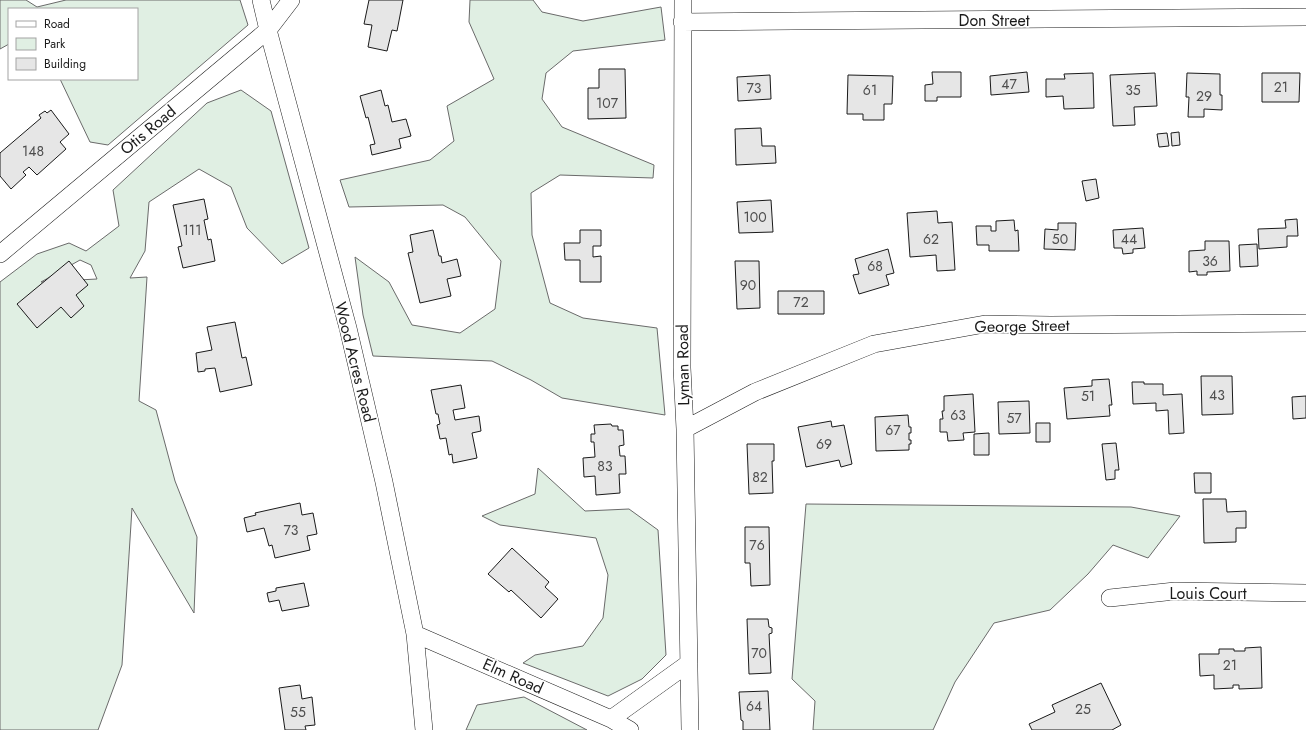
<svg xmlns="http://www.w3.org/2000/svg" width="1306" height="730" font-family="Jost,sans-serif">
	<rect width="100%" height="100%" fill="#fff"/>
	<path fill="#e0efe3" stroke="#6a6a6a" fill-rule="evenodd" d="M 0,0 L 26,0 L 37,7 L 66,0 L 240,0 L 248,25 L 108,145 L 90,142 L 60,79 L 137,79 L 137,9 L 9,9 L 9,44 L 0,49 Z
		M 470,0 L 533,0 L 542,12 L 583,21 L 661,7 L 665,40 L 573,51 L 546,73 L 542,99 L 562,127 L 654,165 L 653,178 L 560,175 L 531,193 L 532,235 L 550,303 L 583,318 L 657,328 L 665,415 L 562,398 L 531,380 L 492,361 L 373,356 L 363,315 L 355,257 L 389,282 L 412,325 L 460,333 L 495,309 L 501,261 L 465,217 L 443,205 L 349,207 L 340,180 L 430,160 L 454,141 L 447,106 L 494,79 L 469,22 Z
		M 241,90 L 271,111 L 309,248 L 282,264 L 247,228 L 231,187 L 199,169 L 149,202 L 145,251 L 130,278 L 147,277 L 139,401 L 156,410 L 175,481 L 197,537 L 194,613 L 132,508 L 122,665 L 98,730 L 0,730 L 0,282 L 37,254 L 69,243 L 86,251 L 119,226 L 113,190 L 207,103 ZM 80,260 L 91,265 L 97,279 L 41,282 Z
		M 538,468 L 585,511 L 629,509 L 658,530 L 666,655 L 642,679 L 608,696 L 523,663 L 535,655 L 583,646 L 603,618 L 608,575 L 596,538 L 500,525 L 482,516 L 535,494 Z
		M 806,504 L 1131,507 L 1180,516 L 1148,558 L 1113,545 L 1088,574 L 1050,610 L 994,623 L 955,682 L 933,730 L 813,730 L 815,701 L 792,679 Z
		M 524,697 L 587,730 L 466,730 L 477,705 Z"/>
	<path fill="#e6e6e6" stroke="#1a1a1a" d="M 369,0 L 403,0 L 397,31 L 392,30 L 387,51 L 368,47 L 372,25 L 364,24 Z
		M 599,69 L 625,69 L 626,118 L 588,119 L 588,88 L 599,88 Z
		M 932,72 L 961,72 L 961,97 L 937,97 L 937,101 L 925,101 L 925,85 L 933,84 Z
		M 1027,72 L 1029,92 L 991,95 L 990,76 Z
		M 1093,73 L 1094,108 L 1064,109 L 1063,96 L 1046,97 L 1046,79 L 1065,79 L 1064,74 Z
		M 1155,73 L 1157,106 L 1134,107 L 1135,125 L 1113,126 L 1110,75 Z
		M 1187,73 L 1220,74 L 1220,95 L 1222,95 L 1222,110 L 1204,109 L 1204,117 L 1188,117 L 1189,97 L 1186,97 Z
		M 1262,73 L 1300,73 L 1299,102 L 1262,102 Z
		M 770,75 L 771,99 L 738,101 L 737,77 Z
		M 848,75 L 893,76 L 892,104 L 884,104 L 884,120 L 863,120 L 863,114 L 847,114 Z
		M 381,90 L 385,106 L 388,105 L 392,122 L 406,119 L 411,136 L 399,139 L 401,148 L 372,155 L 370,145 L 375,144 L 368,117 L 366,118 L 360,96 Z
		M 51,110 L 69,134 L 60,142 L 66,149 L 37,175 L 29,167 L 23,172 L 26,175 L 11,189 L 0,176 L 0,153 L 41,118 L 39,115 L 45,111 L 47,113 Z
		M 761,128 L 762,146 L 775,146 L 776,163 L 736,165 L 735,129 Z
		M 1179,132 L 1180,145 L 1172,146 L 1171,133 Z
		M 1167,133 L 1169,146 L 1159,147 L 1157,134 Z
		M 1096,179 L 1099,198 L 1086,201 L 1082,181 Z
		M 204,199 L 208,219 L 204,220 L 208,240 L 211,239 L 215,261 L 183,268 L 178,247 L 182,246 L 173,205 Z
		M 771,200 L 773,232 L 739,233 L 737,202 Z
		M 937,211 L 938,223 L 952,222 L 955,270 L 937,271 L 936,255 L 910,257 L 907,213 Z
		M 1297,219 L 1298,236 L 1287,236 L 1287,247 L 1259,249 L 1258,229 L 1286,228 L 1285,220 Z
		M 1014,220 L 1015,231 L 1018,230 L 1019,251 L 989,251 L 989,245 L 977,245 L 976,226 L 991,226 L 991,231 L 996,231 L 996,221 Z
		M 1058,223 L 1076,223 L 1075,250 L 1044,249 L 1045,229 L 1058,230 Z
		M 1143,228 L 1145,248 L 1133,249 L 1133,253 L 1123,254 L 1122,248 L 1114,248 L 1113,230 Z
		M 433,230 L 439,256 L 441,256 L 442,263 L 457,259 L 461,276 L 447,279 L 451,296 L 420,303 L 408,253 L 413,252 L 410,235 Z
		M 580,230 L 601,230 L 601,246 L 593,246 L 593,257 L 601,256 L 601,282 L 580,282 L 580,260 L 565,260 L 564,243 L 580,243 Z
		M 1205,241 L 1229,241 L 1230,271 L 1207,272 L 1207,275 L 1197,275 L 1197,271 L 1189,272 L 1189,251 L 1205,250 Z
		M 1257,244 L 1258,266 L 1240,267 L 1239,245 Z
		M 888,249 L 894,273 L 886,275 L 889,285 L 859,294 L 853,275 L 859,274 L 855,259 Z
		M 69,261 L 88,285 L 76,295 L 84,306 L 71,318 L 61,307 L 37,328 L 17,304 Z
		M 735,261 L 759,261 L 760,308 L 737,309 Z
		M 778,291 L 824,291 L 824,314 L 778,314 Z
		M 235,322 L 242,358 L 246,357 L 252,385 L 220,392 L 215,368 L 205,369 L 205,371 L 198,372 L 196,353 L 212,350 L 207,327 Z
		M 1201,376 L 1232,376 L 1233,414 L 1202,415 Z
		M 1109,379 L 1112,405 L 1109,405 L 1110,416 L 1067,419 L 1064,388 L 1092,386 L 1092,380 Z
		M 1132,382 L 1144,382 L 1144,384 L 1163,384 L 1163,395 L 1182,394 L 1184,433 L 1169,434 L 1168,410 L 1156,411 L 1156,403 L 1133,404 Z
		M 461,385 L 465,408 L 453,410 L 455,420 L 479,416 L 481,431 L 472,433 L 477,458 L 453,463 L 452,454 L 449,455 L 446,438 L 440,439 L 437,425 L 440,424 L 438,414 L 436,414 L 431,390 Z
		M 973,394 L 975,432 L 963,433 L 964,440 L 948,441 L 947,432 L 940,432 L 940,419 L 943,419 L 942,411 L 944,411 L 944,396 Z
		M 1306,396 L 1306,418 L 1293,419 L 1292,397 Z
		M 1029,401 L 1030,433 L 999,434 L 998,402 Z
		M 908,415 L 909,427 L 911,427 L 911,433 L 909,433 L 909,440 L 911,440 L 911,444 L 909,444 L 909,450 L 876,451 L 875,417 Z
		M 831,421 L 832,427 L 844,425 L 852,464 L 841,467 L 839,460 L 806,467 L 798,427 Z
		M 1036,423 L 1050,423 L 1050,442 L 1036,442 Z
		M 611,424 L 612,426 L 618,426 L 618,430 L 623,430 L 624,445 L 619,446 L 620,456 L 625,456 L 626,474 L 619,474 L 620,493 L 596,495 L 595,476 L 584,477 L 583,458 L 595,457 L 594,442 L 591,442 L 591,434 L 595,434 L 594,425 Z
		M 989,433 L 989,455 L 974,455 L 974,434 Z
		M 1116,443 L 1119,470 L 1115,470 L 1115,479 L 1106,480 L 1102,444 Z
		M 747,444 L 774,444 L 774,461 L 772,461 L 773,493 L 749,494 Z
		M 1194,473 L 1211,473 L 1211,493 L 1195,493 Z
		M 1203,499 L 1226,499 L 1227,512 L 1246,511 L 1246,528 L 1236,528 L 1236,542 L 1204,543 Z
		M 300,503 L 302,515 L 313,513 L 317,534 L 307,536 L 310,550 L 275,558 L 272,545 L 269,546 L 264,528 L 247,532 L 244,518 L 256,515 L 255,513 Z
		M 745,527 L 769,527 L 770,585 L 751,586 L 750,563 L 745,563 Z
		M 512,548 L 549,582 L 545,587 L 558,599 L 541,618 L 511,590 L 509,592 L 488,574 Z
		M 304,583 L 309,606 L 282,611 L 279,600 L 269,602 L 267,593 L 276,591 L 276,588 Z
		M 747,619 L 768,619 L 769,627 L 772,628 L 772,633 L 769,634 L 771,673 L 749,674 Z
		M 1261,647 L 1262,688 L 1239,689 L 1239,685 L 1233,685 L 1233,688 L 1214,689 L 1214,675 L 1200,676 L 1199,654 L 1219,654 L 1219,649 L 1234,649 L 1234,651 L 1245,651 L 1245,648 Z
		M 1101,683 L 1121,725 L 1112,730 L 1032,730 L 1029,724 L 1055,712 L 1052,705 Z
		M 300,685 L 302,699 L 312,697 L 315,725 L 305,726 L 306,730 L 285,730 L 279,688 Z
		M 768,691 L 770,730 L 743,730 L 743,721 L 741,720 L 739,692 Z"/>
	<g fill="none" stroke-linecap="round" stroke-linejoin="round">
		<g stroke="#1a1a1a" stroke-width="18">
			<path id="minor" d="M 261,0 L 268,30 L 348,328 L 384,482 L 415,634 L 424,730
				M 683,0 L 682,368 L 685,429 L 690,730
				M 682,22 L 1306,17
				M 0,254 L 268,30 L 291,0
				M 685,429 L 755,392 L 874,344 L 985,324 L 1051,325 L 1306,323
				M 1110,598 L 1175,591 L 1306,593
				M 415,634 L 611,719 L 630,730
				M 611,719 L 689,663"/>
		</g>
		<use href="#minor" stroke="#fff" stroke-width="17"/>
	</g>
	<g text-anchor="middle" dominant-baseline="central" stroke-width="3" stroke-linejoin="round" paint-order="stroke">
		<g font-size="14" fill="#4d4d4d">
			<text x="1009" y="84">47</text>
			<text x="1281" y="87">21</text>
			<text x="754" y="88">73</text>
			<text x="870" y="90">61</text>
			<text x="1133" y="90">35</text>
			<text x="1204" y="96">29</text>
			<text x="607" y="103">107</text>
			<text x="33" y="151">148</text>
			<text x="755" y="217">100</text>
			<text x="192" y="230">111</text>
			<text x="931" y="239">62</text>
			<text x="1060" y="239">50</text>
			<text x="1129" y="239">44</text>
			<text x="1210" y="261">36</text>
			<text x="875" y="266">68</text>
			<text x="748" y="285">90</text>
			<text x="801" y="302">72</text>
			<text x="1217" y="395">43</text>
			<text x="1088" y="396">51</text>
			<text x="958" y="415">63</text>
			<text x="1014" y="418">57</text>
			<text x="893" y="430">67</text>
			<text x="824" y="444">69</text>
			<text x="605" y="466">83</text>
			<text x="760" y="477">82</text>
			<text x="291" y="530">73</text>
			<text x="757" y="545">76</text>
			<text x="759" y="653">70</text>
			<text x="1230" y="665">21</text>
			<text x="754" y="706">64</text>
			<text x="1083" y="709">25</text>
			<text x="298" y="712">55</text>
		</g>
		<g font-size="16" fill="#1a1a1a" stroke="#fff">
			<text x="994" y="20">Don Street</text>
			<text transform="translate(148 130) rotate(-40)">Otis Road</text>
			<text transform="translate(1022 326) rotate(-1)">George Street</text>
			<text transform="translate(355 362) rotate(76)">Wood Acres Road</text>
			<text transform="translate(683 365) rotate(-91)">Lyman Road</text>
			<text x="1208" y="593">Louis Court</text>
			<text transform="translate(513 676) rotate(24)">Elm Road</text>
		</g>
	</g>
	<rect x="8" y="8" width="130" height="72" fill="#ffffff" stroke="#a3a3a3"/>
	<rect x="16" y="21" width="20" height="6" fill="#ffffff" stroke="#a3a3a3"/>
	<text x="44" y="28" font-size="12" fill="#1a1a1a">Road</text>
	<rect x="16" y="38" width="20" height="12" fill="#e0efe3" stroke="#a3a3a3"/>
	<text x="44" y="48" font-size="12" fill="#1a1a1a">Park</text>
	<rect x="16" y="58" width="20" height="12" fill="#e6e6e6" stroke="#a3a3a3"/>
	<text x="44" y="68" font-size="12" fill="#1a1a1a">Building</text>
</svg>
